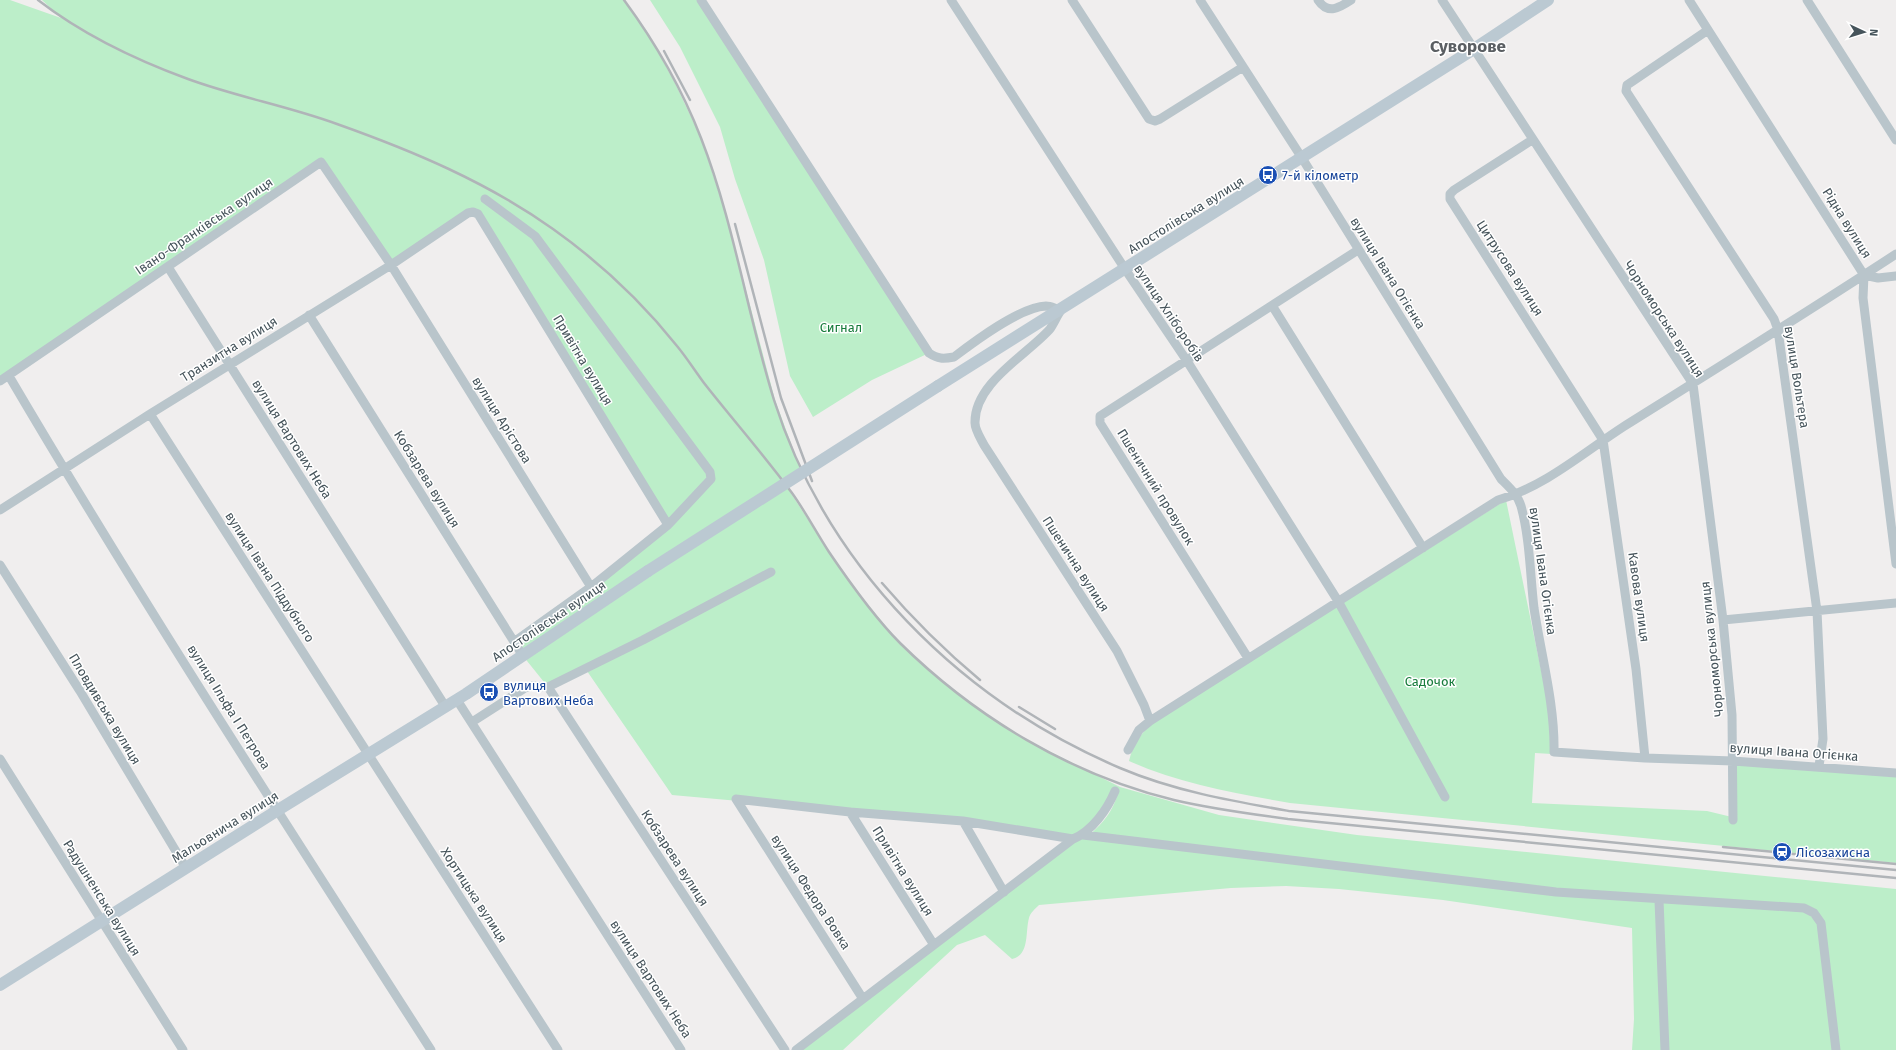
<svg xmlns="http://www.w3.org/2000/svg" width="1896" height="1050" font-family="'Fira Sans',sans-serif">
	<rect width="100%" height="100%" fill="#f0eeee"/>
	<path fill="#bceec9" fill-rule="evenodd" d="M 0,0 L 10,0 L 61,18 L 42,0 L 624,0 L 646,30 L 675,83 L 701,138 L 727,218 L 775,400 L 802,473 L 785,484 L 829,552 L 865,601 L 898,641 L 933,673 L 980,710 L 1025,739 L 1120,787 L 1219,815 L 1357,835 L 1896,889 L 1896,1050 L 1632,1050 L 1634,1019 L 1632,928 L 1443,900 L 1339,889 L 1286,886 L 1231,888 L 1039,905 C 1035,909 1030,913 1029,918 C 1025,932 1030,955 1012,959 L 985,935 L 957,945 L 843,1050 L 796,1050 L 1072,840 L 963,821 L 672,795 L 587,671 L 548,687 L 523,656 L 522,637 L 668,525 L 473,212 L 391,265 L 321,162 L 0,381 ZM 1119,789 C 1113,813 1103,823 1085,839 Z
		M 650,0 L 701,0 L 929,353 L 872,380 L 813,417 L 790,376 L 764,260 L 735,179 L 720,127 L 680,47 Z
		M 1506,500 L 1553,728 L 1552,754 L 1535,753 L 1532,803 L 1707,811 L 1736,818 L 1736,763 L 1896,777 L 1896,863 L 1290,803 C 1235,793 1180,784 1129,761 C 1133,744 1142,732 1154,721 Z"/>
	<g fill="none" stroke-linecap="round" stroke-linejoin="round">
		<path stroke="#b9c5cb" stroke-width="9" d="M 701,0 L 929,353 C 938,359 943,359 954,357 C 975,341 1020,307 1046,306 C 1051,306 1056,309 1061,310 C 1057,316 1054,323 1050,329 C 1027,355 974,383 975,423 C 975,430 981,439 984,445 L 1117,651 L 1144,705 L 1150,721
			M 951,0 L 1125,269 L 1187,361 L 1338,601 L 1445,797
			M 1072,0 L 1149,119 L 1155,121 L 1160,119 L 1243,67
			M 1200,0 L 1302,158 L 1501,479 C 1509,487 1518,495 1521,506 C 1530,539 1530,574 1534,608 C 1541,655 1555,704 1554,752 L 1645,758 L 1733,761 L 1896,773
			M 1318,0 C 1328,15 1339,8 1351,0
			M 1442,0 L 1693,384 L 1723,620 L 1732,715 L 1733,820
			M 1689,0 L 1864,275 L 1863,298 L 1896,564
			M 1807,0 L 1896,140
			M 1708,30 L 1633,81 L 1627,85 L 1626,91 L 1774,319 L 1778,330 L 1817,611 L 1823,739 L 1819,766
			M 1532,140 L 1454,190 L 1450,194 L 1450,199 L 1603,440 L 1636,669 L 1645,758
			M 485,199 L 535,236 L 710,472 L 711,479 L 668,525 L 591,587 L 514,642
			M 168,267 L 445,706
			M 1864,275 L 1878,278 L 1896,276
			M 1273,307 L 1423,548
			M 309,315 L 523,656
			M 9,376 C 143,604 288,827 431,1050
			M 0,381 L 321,162 L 391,265 L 591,587
			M 150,414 L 558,1050
			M 0,510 L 150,414 L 391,265 L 468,213 L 473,212 L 478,214 L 668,525
			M 0,565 L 80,691 L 186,868
			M 1723,620 L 1896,603
			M 1248,658 L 1100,423 L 1100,416 L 1358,250
			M 548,687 L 643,640 L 771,572
			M 457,700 L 681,1050
			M 472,722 L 525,688 L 532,686 L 548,687 L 785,1050
			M 1128,750 L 1139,730 L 1150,721 L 1498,500 C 1544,487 1583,453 1623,427 C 1714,370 1806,313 1896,254
			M 0,759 L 183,1050
			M 736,799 L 850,812 L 963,821 L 1073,839
			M 736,799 L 863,999
			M 850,812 L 934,945
			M 963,821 L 1004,892
			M 1083,835 L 1556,892 L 1804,908 L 1814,913 L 1821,923 L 1836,1050
			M 1659,900 L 1665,1050
			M 796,1050 L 1073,839 C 1092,831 1107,810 1115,791"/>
		<path stroke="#bbc9d2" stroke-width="12" d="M 938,386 L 1474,49 L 1548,0
			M 0,985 L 278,810 L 466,694 L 648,571"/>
		<path stroke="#b0b4b8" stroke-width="2.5" d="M 38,0 C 82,34 136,60 188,79 C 237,97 288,106 337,124 C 413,151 487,182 553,229 C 598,261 642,302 677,346 C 687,358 695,371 704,383 C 733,420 764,455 792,493 C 805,511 816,532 829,552 C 850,583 874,617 900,643 C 975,717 1071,775 1174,800 C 1212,809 1250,814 1288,819 L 1896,878
			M 624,0 C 655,42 682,89 701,138 C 734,223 747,313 774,400 C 827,567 960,700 1120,768 C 1174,791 1232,801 1289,811 L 1896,870
			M 664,51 L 690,100
			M 735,224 L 781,398 L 812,481
			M 882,583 C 912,618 944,650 980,680
			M 1019,707 L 1055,729
			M 1723,847 L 1896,864"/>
		<path stroke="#bbc9d2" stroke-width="12" d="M 648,571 L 938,386"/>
	</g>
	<defs>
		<g id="bus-disc" transform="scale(1)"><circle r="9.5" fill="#1a4fb4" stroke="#fff"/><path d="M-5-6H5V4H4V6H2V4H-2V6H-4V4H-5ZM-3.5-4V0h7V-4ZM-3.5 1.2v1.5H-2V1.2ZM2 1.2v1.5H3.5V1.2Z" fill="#fff"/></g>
		<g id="station-disc" transform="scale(1)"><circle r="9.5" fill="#1a4fb4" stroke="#fff"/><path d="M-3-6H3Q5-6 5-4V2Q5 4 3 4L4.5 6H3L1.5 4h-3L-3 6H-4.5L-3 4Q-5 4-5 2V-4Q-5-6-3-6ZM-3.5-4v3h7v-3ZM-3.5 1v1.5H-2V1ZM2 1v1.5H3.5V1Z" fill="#fff"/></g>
	</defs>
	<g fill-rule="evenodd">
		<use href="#bus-disc" x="1268" y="175"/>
		<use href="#bus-disc" x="489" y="692"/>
		<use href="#station-disc" x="1782" y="852"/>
	</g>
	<g text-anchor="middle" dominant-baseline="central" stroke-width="3" stroke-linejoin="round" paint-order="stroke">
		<g font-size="13" fill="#164399" stroke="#fff" text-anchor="start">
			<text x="1282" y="175">7-й кілометр</text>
			<text x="503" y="685">вулиця<tspan x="503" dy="15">Вартових Неба</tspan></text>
			<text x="1796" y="852">Лісозахисна</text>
		</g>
		<g font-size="13" fill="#46545b" stroke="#fff">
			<text transform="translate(1186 215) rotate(-32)">Апостолівська вулиця</text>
			<text transform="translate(1847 223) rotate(58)">Рідна вулиця</text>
			<text transform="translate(204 226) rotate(-34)">Івано-Франківська вулиця</text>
			<text transform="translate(1510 268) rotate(57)">Цитрусова вулиця</text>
			<text transform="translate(1388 273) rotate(58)">вулиця Івана Огієнка</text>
			<text transform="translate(1169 313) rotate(56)">вулиця Хліборобів</text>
			<text transform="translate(1664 319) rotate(57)">Чорноморська вулиця</text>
			<text transform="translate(229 349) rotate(-32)">Транзитна вулиця</text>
			<text transform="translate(583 360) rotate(59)">Привітна вулиця</text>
			<text transform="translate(1797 377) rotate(81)">вулиця Вольтера</text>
			<text transform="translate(502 420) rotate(58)">вулиця Арістова</text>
			<text transform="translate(292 439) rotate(58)">вулиця Вартових Неба</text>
			<text transform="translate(427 479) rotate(58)">Кобзарева вулиця</text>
			<text transform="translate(1156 487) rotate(58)">Пшеничний провулок</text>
			<text transform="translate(1076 564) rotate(57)">Пшенична вулиця</text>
			<text transform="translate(1543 571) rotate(82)">вулиця Івана Огієнка</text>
			<text transform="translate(270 577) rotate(57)">вулиця Івана Піддубного</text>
			<text transform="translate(1639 597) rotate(82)">Кавова вулиця</text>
			<text transform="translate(549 621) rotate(-34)">Апостолівська вулиця</text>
			<text transform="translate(1712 649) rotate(-96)">Чорноморська вулиця</text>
			<text transform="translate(229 707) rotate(58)">вулиця Ільфа І Петрова</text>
			<text transform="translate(105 709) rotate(59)">Пловдивська вулиця</text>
			<text transform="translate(1794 752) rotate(4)">вулиця Івана Огієнка</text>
			<text transform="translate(225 827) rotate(-32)">Мальовнича вулиця</text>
			<text transform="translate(675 858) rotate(57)">Кобзарева вулиця</text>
			<text transform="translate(903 871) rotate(58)">Привітна вулиця</text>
			<text transform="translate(811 892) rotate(57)">вулиця Федора Вовка</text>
			<text transform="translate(474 895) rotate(57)">Хортицька вулиця</text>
			<text transform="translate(102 898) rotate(58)">Радушненська вулиця</text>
			<text transform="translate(651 979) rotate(57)">вулиця Вартових Неба</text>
		</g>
		<g font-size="13" fill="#187c3c" stroke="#fff">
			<text x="841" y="327">Сигнал</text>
			<text x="1430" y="681">Садочок</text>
		</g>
		<g font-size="17" font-weight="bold" fill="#5b5f63" stroke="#fff">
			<text x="1468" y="46">Суворове</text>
		</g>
	</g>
	<g transform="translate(1864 32) rotate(94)" stroke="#ffffff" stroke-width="3" paint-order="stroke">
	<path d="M0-3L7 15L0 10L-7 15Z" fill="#46545b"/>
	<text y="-6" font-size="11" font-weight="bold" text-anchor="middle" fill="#46545b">N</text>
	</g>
</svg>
